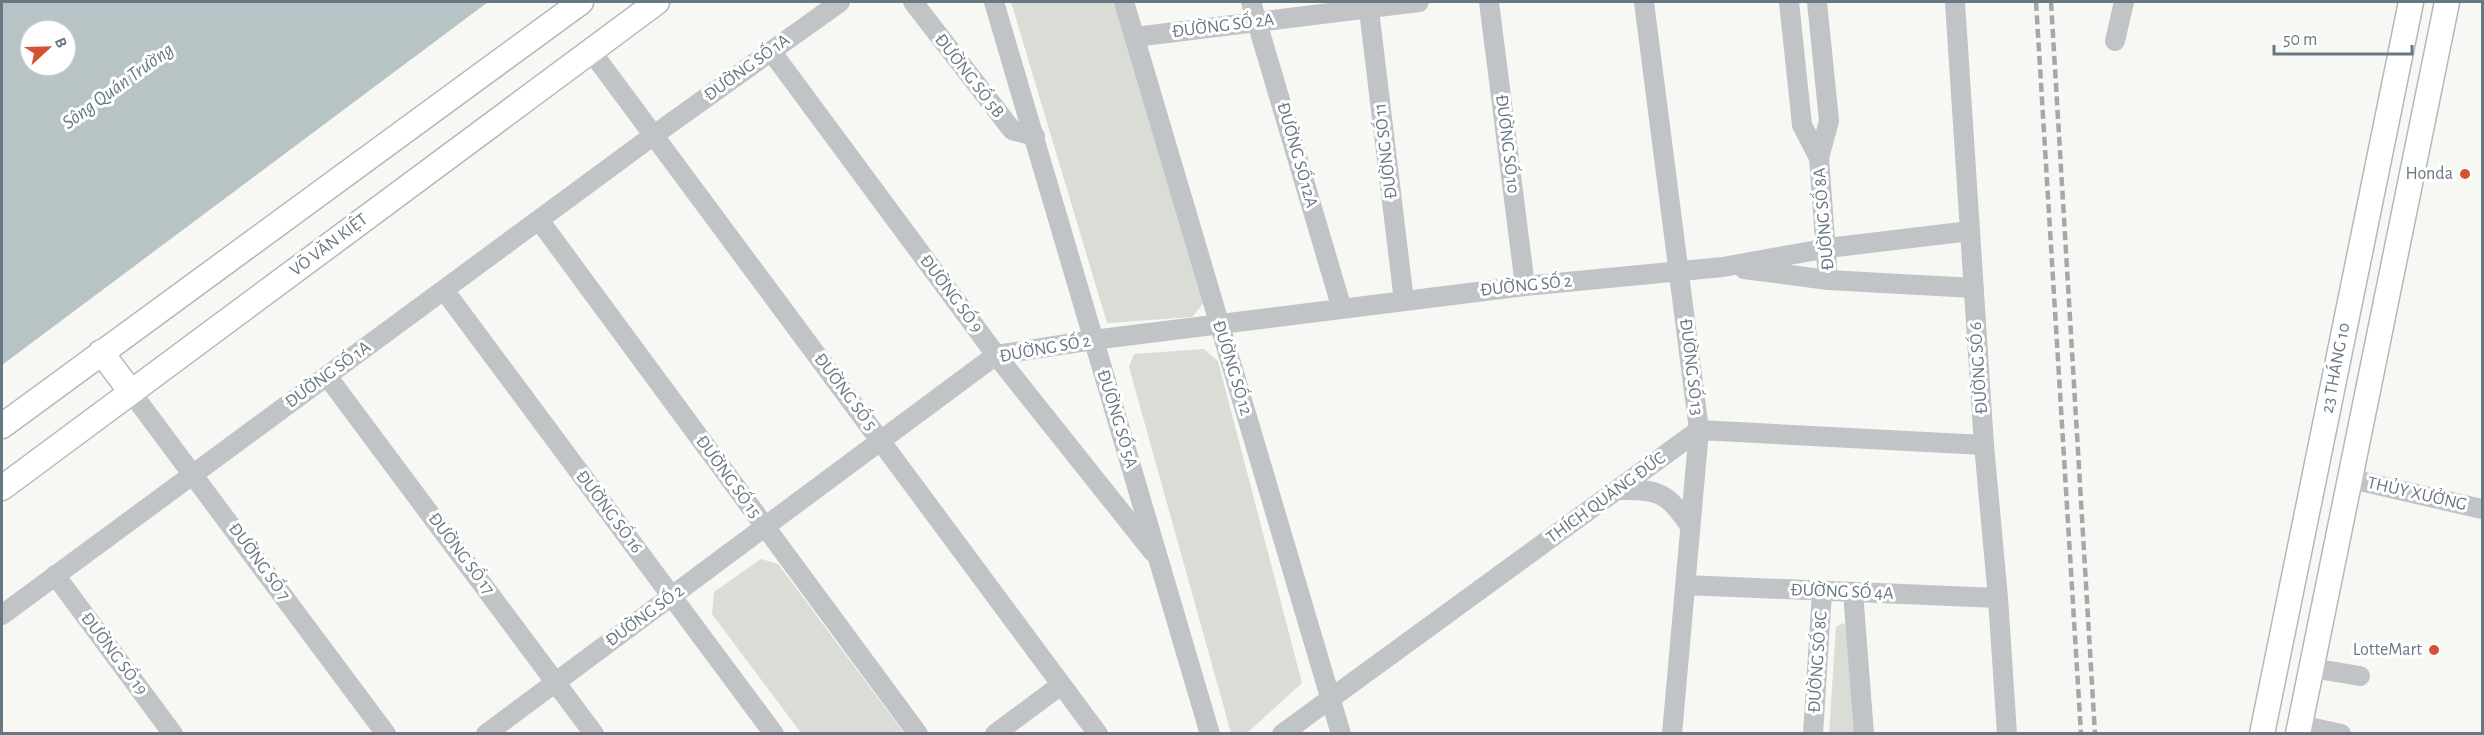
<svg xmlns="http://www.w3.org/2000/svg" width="2484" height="735" font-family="'Alegreya Sans',sans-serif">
	<rect width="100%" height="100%" fill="#f7f7f4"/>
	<path fill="#d9ddd5" d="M 1011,2 L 1114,2 L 1204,302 L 1192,317 L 1107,323 Z
		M 1204,349 L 1218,361 L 1302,683 L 1247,733 L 1231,733 L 1129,367 L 1134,354 Z
		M 761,559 L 778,564 L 904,733 L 801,733 L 712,614 L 714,592 Z
		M 1843,623 L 1847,625 L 1855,733 L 1829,734 L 1836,627 Z"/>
	<path fill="#b8c3c6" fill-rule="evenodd" d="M 2,2 L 488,2 L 2,365 ZM 30,30 L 66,30 L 66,66 L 30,66 Z"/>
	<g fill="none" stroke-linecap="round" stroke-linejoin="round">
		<g stroke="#b4b8bb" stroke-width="27">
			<path id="major" d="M 101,352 L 131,392
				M 2,426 L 581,2
				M 2,488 L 657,2
				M 2262,734 L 2411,2
				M 2298,734 L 2447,2"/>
		</g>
		<path stroke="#c0c4c7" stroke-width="20" d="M 913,2 L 1012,130 L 1035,136
			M 994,2 L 1210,734
			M 1124,2 L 1341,734
			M 1251,2 L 1342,309
			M 1368,2 L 1404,301
			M 1489,2 L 1525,286
			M 1644,2 L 1699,430 L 1672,734
			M 1789,2 L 1802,125 L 1819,158 L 1828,280
			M 1817,2 L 1829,121 L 1819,158
			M 1955,2 L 1984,445 L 1998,598 L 2007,734
			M 1135,37 L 1419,2
			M 2115,41 L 2124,2
			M 591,51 L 1098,734
			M 771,51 L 996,355 L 1153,552
			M 539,220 L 918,734
			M 1744,269 L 1828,280 L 1974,288
			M 444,290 L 774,734
			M 327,376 L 594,734
			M 131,392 L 386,734
			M 2351,479 L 2482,509
			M 1619,490 C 1660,489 1667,493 1690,526
			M 55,575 L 173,734
			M 1685,585 L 1998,598
			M 1853,592 L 1864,734
			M 2,615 L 654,135 L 840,2
			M 2312,668 L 2360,676
			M 2300,725 L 2341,734
			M 486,734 L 996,355 L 1093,340 L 1525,286 L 1723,267 L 1828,248 L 1970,231
			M 995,734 L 1061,685
			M 1282,734 L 1699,430 L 1984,445
			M 1813,734 L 1822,591"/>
		<use href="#major" stroke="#fff" stroke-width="24"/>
		<path stroke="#a2a8ac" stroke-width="4.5" stroke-dasharray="9 4.5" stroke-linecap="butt" d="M 2036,2 L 2081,734
			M 2051,2 L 2095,734"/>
	</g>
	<g fill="#d65235" stroke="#fff" stroke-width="2">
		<circle cx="2465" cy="174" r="6"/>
		<circle cx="2434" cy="650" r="6"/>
	</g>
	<g text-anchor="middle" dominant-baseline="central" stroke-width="6" stroke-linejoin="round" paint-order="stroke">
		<g font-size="18" fill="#687883" stroke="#fff">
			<text transform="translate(1223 26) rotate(-7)">ĐƯỜNG SỐ 2A</text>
			<text transform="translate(747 68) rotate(-36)">ĐƯỜNG SỐ 1A</text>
			<text transform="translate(969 76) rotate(52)">ĐƯỜNG SỐ 5B</text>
			<text transform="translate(1507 144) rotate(83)">ĐƯỜNG SỐ 10</text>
			<text transform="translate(1386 151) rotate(-97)">ĐƯỜNG SỐ 11</text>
			<text transform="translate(1297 155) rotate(74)">ĐƯỜNG SỐ 12A</text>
			<text transform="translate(1824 219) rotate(-95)">ĐƯỜNG SỐ 8A</text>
			<text transform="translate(329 245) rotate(-37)">VÕ VĂN KIỆT</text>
			<text transform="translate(1526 286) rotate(-6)">ĐƯỜNG SỐ 2</text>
			<text transform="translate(951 294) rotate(53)">ĐƯỜNG SỐ 9</text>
			<text transform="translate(1045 349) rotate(-10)">ĐƯỜNG SỐ 2</text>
			<text transform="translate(1691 367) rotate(83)">ĐƯỜNG SỐ 13</text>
			<text transform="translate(1232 368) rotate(73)">ĐƯỜNG SỐ 12</text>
			<text transform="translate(1979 368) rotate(-94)">ĐƯỜNG SỐ 6</text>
			<text transform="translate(2336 368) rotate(-79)">23 THÁNG 10</text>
			<text transform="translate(328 375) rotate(-36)">ĐƯỜNG SỐ 1A</text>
			<text transform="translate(845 392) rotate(53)">ĐƯỜNG SỐ 5</text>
			<text transform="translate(1117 419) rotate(73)">ĐƯỜNG SỐ 5A</text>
			<text transform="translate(728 477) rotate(54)">ĐƯỜNG SỐ 15</text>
			<text transform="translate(2417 494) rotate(13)">THỦY XƯỞNG</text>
			<text transform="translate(1606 498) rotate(-36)">THÍCH QUẢNG ĐỨC</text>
			<text transform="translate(609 512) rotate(53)">ĐƯỜNG SỐ 16</text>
			<text transform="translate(461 554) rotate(53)">ĐƯỜNG SỐ 17</text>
			<text transform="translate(259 562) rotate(54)">ĐƯỜNG SỐ 7</text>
			<text transform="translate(1842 592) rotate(2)">ĐƯỜNG SỐ 4A</text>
			<text transform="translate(645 616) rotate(-36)">ĐƯỜNG SỐ 2</text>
			<text transform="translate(114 654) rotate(53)">ĐƯỜNG SỐ 19</text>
			<text transform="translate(1818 662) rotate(-86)">ĐƯỜNG SỐ 8C</text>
		</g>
		<g font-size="18" fill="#687883" stroke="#fff" text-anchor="end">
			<text x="2453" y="174">Honda</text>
			<text x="2422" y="650">LotteMart</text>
		</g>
		<g font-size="20" font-style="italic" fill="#63797f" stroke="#fff">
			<text transform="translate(118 86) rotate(-36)">Sông Quán Trường</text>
		</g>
	</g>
	<rect width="2484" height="735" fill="none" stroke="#687883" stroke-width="6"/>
	<g transform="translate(48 48) rotate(68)"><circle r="28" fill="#ffffff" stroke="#c3c9cd" stroke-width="1.5"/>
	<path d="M0-4.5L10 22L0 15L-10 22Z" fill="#d65235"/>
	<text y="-9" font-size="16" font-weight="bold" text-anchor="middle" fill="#687883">B</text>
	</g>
	<path d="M2274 45v9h138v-9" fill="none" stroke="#687883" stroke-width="3"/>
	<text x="2283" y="45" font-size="18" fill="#687883" stroke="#ffffff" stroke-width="4.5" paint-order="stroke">50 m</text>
</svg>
